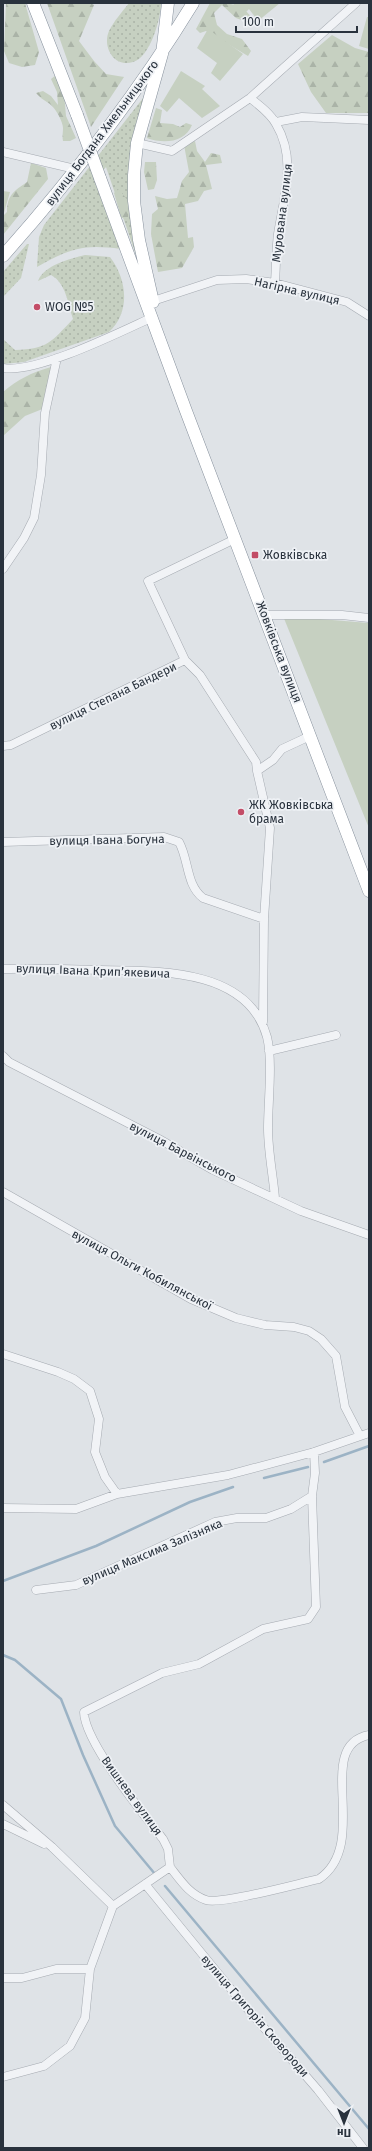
<svg xmlns="http://www.w3.org/2000/svg" width="372" height="2151" font-family="'Fira Sans',sans-serif">
	<defs>
		<pattern id="grass-dots" width="8" height="8" patternUnits="userSpaceOnUse"><rect width="8" height="8" fill="#c6d0c1"/><path d="M2 2h.1M6 6h.1" fill="none" stroke="#aab3a7" stroke-width="1.8" stroke-linecap="round"/></pattern>
		<pattern id="forest-firs" width="22" height="20" patternUnits="userSpaceOnUse"><rect width="22" height="20" fill="#c6d0c1"/><path d="M5 1l3.5 6h-7zM16 11l3.5 6h-7z" fill="#aab3a7"/></pattern>
	</defs>
	<rect width="100%" height="100%" fill="#dfe3e7"/>
	<path fill="url(#grass-dots)" d="M 129,3 L 161,3 C 161,18 150,58 133,62 C 114,68 102,47 109,31 C 114,21 122,12 129,3 Z
		M 147,93 L 136,130 L 139,264 L 106,167 L 95,180 L 121,249 C 83,244 71,248 37,267 L 39,237 L 44,225 Z
		M 27,244 L 29,244 L 21,278 L 3,297 L 3,272 Z
		M 85,255 L 110,257 C 127,279 131,312 109,332 L 24,362 L 3,364 L 3,339 L 15,350 C 48,349 51,342 73,319 C 68,304 66,283 51,275 L 38,281 C 44,265 70,259 85,255 Z"/>
	<path fill="url(#forest-firs)" d="M 6,3 L 25,3 L 39,52 L 35,65 L 22,67 L 9,63 L 4,51 Z
		M 47,3 L 90,3 L 94,5 L 79,41 L 94,61 L 106,74 L 124,77 L 91,127 Z
		M 210,3 C 234,3 245,4 257,26 L 236,18 L 222,5 L 214,13 L 217,25 L 227,34 L 242,39 L 251,51 L 248,56 L 206,31 L 200,33 L 196,29 Z
		M 332,35 L 355,48 L 369,52 L 369,113 L 326,113 L 311,92 L 298,64 Z
		M 56,75 L 64,93 L 66,116 L 76,138 L 70,141 L 63,141 C 62,136 63,133 63,128 C 63,122 56,109 51,105 C 46,101 41,99 36,93 L 43,91 L 51,96 L 58,105 L 57,92 L 51,79 Z
		M 156,108 L 162,110 L 160,123 L 173,124 L 180,127 L 186,123 L 192,125 C 185,143 163,144 147,138 Z
		M 195,141 L 197,151 L 205,162 L 211,153 L 220,155 L 222,163 L 206,165 L 212,189 L 204,191 L 198,201 L 185,204 L 188,238 L 193,237 L 194,247 L 182,268 L 158,272 L 151,234 L 152,214 L 158,209 L 155,196 L 167,199 L 177,198 L 182,181 L 189,172 L 184,145 Z
		M 145,162 L 156,162 L 157,180 L 154,189 L 148,190 L 144,172 Z
		M 31,163 L 46,168 L 48,179 L 3,235 L 3,216 L 7,212 C 7,195 14,191 27,182 Z
		M 119,189 L 128,201 L 128,221 L 121,217 L 114,193 Z
		M 51,367 L 50,382 L 45,408 L 25,416 L 3,436 L 3,392 C 18,379 31,373 51,367 Z"/>
	<path fill="#c6d0c1" d="M 232,3 L 280,3 L 258,21 L 249,9 L 244,14 Z
		M 367,17 L 369,17 L 369,49 L 359,46 Z
		M 208,29 L 243,54 L 220,81 L 211,73 L 217,63 L 197,48 Z
		M 181,71 L 205,86 L 202,89 L 220,106 L 202,118 L 179,98 L 167,112 L 160,106 Z
		M 3,191 L 10,192 L 3,216 Z
		M 283,616 L 369,623 L 369,828 Z"/>
	<g fill="none" stroke-linecap="round" stroke-linejoin="round">
		<path stroke="#9cb3c5" stroke-width="2.5" d="M 324,1462 L 369,1446
			M 264,1478 L 308,1467
			M 3,1581 L 96,1546 L 190,1502 L 233,1487
			M 3,1655 L 15,1660 L 61,1699 L 83,1755 L 115,1826 L 155,1874
			M 165,1886 L 369,2129"/>
		<g stroke="#a5aab1" stroke-width="9">
			<path id="minor" d="M 250,98 C 259,105 271,114 276,124 C 297,159 284,196 278,234 C 276,250 276,267 275,283
				M 276,122 L 302,117 L 369,120
				M 137,143 L 172,151 L 250,98 L 356,3
				M 3,152 L 75,169
				M 153,301 L 217,280 L 246,279 L 275,283 L 347,302 L 369,316
				M 3,368 C 36,374 120,332 153,317
				M 235,539 L 148,581 L 185,660 L 200,675 L 256,762 L 257,771
				M 3,569 L 24,538 L 34,518 L 41,475 L 45,413 L 57,358
				M 265,615 L 342,615 L 369,618
				M 3,746 L 11,745 L 185,660
				M 3,842 L 164,837 L 179,842 C 189,860 186,885 203,898 L 264,919
				M 3,969 C 35,968 68,969 100,970 C 158,971 248,968 267,1037 C 273,1061 268,1102 268,1128 C 268,1151 273,1175 275,1198
				M 263,1022 L 264,919 L 270,828 L 257,771 L 273,760 L 282,749 L 310,736
				M 269,1051 L 336,1035
				M 3,1056 L 9,1062 L 159,1139 L 213,1170 L 301,1211 L 369,1235
				M 3,1192 L 191,1299 L 236,1318 L 265,1325 L 294,1327 L 309,1331 L 321,1339 L 336,1356 L 345,1407 L 360,1436
				M 3,1354 L 58,1372 L 74,1379 L 90,1391 L 99,1419 L 95,1452 L 105,1477 L 117,1494
				M 3,1508 L 76,1509 L 117,1494 L 228,1475 L 314,1452 L 369,1433
				M 36,1590 L 76,1585 L 215,1522 L 237,1518 L 266,1518 L 291,1509 L 312,1496
				M 3,1805 L 52,1847 L 113,1906
				M 3,1824 L 44,1844
				M 170,1867 L 168,1849 L 163,1839 C 143,1814 84,1741 84,1712 L 162,1673 L 199,1664 L 263,1629 L 308,1619 L 316,1607 L 312,1496 L 315,1473 L 314,1452
				M 170,1867 C 181,1881 189,1894 206,1900 C 221,1905 300,1883 319,1879 C 372,1843 312,1746 369,1735
				M 145,1884 L 239,1999 L 318,2090 L 363,2148
				M 113,1906 L 170,1867
				M 3,1978 L 22,1978 L 56,1969 L 90,1969
				M 3,2077 L 44,2066 L 70,2046 L 85,2018 L 90,1969 L 113,1906"/>
		</g>
		<g stroke="#87919d" stroke-width="13">
			<path id="highway" d="M 33,3 L 77,115
				M 100,178 L 186,411 L 369,891
				M 3,256 C 73,177 138,93 193,3
				M 153,302 L 139,240 L 134,201 L 134,175 L 137,143 L 162,54 L 168,3"/>
		</g>
		<use href="#minor" stroke="#f1f3f6" stroke-width="8"/>
		<use href="#highway" stroke="#fff" stroke-width="12"/>
		<g stroke="#87919d" stroke-width="13" stroke-linecap="butt">
			<path id="highway-bridge" d="M 77,115 L 100,178"/>
		</g>
		<use href="#highway-bridge" stroke="#fff" stroke-width="12"/>
	</g>
	<g fill="#c34d67" stroke="#eef1f5" stroke-width="1.5">
		<circle cx="37" cy="307" r="4"/>
		<rect x="251" y="551" width="8" height="8" rx="2"/>
		<circle cx="241" cy="812" r="4"/>
	</g>
	<g text-anchor="middle" dominant-baseline="central" stroke-width="3.5" stroke-linejoin="round" paint-order="stroke">
		<g font-size="12" fill="#29323d" stroke="#eef1f5">
			<text transform="translate(102 133) rotate(-53)">вулиця Богдана Хмельницького</text>
			<text transform="translate(282 213) rotate(-83)">Мурована вулиця</text>
			<text transform="translate(297 291) rotate(13)">Нагірна вулиця</text>
			<text transform="translate(279 652) rotate(69)">Жовківська вулиця</text>
			<text transform="translate(113 696) rotate(-26)">вулиця Степана Бандери</text>
			<text transform="translate(107 840) rotate(-1)">вулиця Івана Богуна</text>
			<text transform="translate(93 971) rotate(2)">вулиця Івана Крипʼякевича</text>
			<text transform="translate(183 1152) rotate(27)">вулиця Барвінського</text>
			<text transform="translate(142 1270) rotate(28)">вулиця Ольги Кобилянської</text>
			<text transform="translate(152 1552) rotate(-23)">вулиця Максима Залізняка</text>
			<text transform="translate(132 1796) rotate(54)">Вишнева вулиця</text>
			<text transform="translate(255 2016) rotate(49)">вулиця Григорія Сковороди</text>
		</g>
		<g font-size="12" fill="#29323d" stroke="#eef1f5" text-anchor="start">
			<text x="45" y="307">WOG №5</text>
			<text x="263" y="555">Жовківська</text>
			<text x="249" y="805">ЖК Жовківська<tspan x="249" dy="14">брама</tspan></text>
		</g>
	</g>
	<rect width="372" height="2151" fill="none" stroke="#29323d" stroke-width="8"/>
	<g transform="translate(344 2123) rotate(180)" stroke="#eef1f5" stroke-width="3" paint-order="stroke">
	<path d="M0-3L7 15L0 10L-7 15Z" fill="#29323d"/>
	<text y="-6" font-size="11" font-weight="bold" text-anchor="middle" fill="#29323d">Пн</text>
	</g>
	<path d="M236 26v6h121v-6" fill="none" stroke="#29323d" stroke-width="2"/>
	<text x="242" y="26" font-size="12" fill="#29323d" stroke="#eef1f5" stroke-width="3" paint-order="stroke">100 m</text>
</svg>
